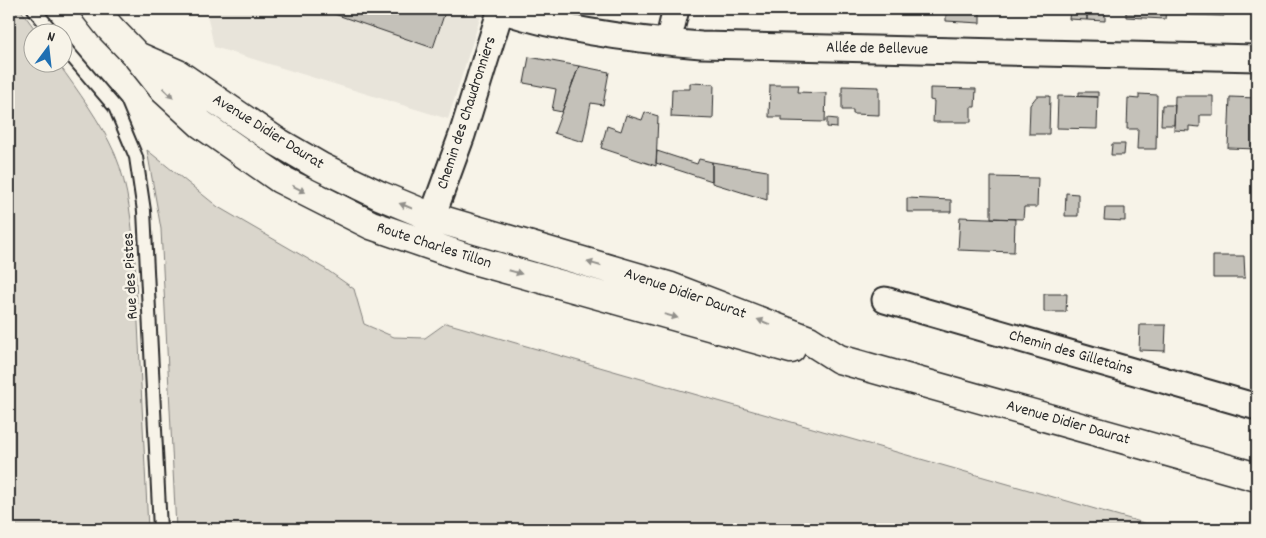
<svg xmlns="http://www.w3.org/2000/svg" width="1266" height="538" font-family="Dekko,sans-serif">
	<rect width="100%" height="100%" fill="#f7f3e8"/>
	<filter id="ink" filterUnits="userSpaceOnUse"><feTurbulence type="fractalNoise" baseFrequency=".02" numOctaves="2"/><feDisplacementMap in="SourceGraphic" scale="10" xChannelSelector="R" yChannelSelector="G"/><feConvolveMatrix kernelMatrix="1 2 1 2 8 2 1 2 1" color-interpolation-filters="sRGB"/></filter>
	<g filter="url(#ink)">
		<path fill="#e8e4da" d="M 206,9 L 483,9 L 448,119 L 214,47 Z"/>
		<path fill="#dad6cc" stroke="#82807c" d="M 9,9 L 20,9 L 37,32 L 32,32 L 32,62 L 58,63 C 78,91 101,122 115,154 C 129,187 132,226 135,261 L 148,529 L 9,529 Z
			M 147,150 L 218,207 L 327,270 L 354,289 L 364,324 L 394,337 L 425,338 L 446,323 L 1165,529 L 176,529 L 161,229 Z"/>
		<path fill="#c4c1b9" stroke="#2b2b2b" d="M 320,9 L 434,9 L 445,12 L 433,48 Z
			M 946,9 L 980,9 L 980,23 L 946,21 Z
			M 1056,9 L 1105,9 L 1105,21 L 1087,20 L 1087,12 L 1056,11 Z
			M 1126,9 L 1166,9 L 1165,19 L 1126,17 Z
			M 1189,9 L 1224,9 L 1224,16 L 1189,15 Z
			M 1070,11 L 1087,12 L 1087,20 L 1069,19 Z
			M 529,57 L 579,66 L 562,112 L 552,110 L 556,89 L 524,83 Z
			M 579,66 L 609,72 L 603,105 L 591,103 L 583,142 L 554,133 Z
			M 690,83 L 714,84 L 713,119 L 671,117 L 672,89 L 690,89 Z
			M 770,85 L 799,85 L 798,92 L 826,93 L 825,122 L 782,121 L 782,117 L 769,117 Z
			M 842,86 L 879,87 L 879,115 L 853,114 L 853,110 L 842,110 Z
			M 930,88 L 976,89 L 975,107 L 971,107 L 971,122 L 933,122 L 934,101 L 930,100 Z
			M 1079,92 L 1098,92 L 1098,97 L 1079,96 Z
			M 1139,94 L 1157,95 L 1156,149 L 1137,149 L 1138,129 L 1127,129 L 1128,98 L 1139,99 Z
			M 1037,96 L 1050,96 L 1049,134 L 1029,134 L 1030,105 Z
			M 1058,96 L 1098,97 L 1097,129 L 1057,128 Z
			M 1175,96 L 1213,96 L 1213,115 L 1200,115 L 1200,127 L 1189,126 L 1189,131 L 1174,130 Z
			M 1230,97 L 1257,98 L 1257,149 L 1228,148 Z
			M 1162,105 L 1175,105 L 1174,125 L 1161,125 Z
			M 645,112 L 658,116 L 656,166 L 601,148 L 607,126 L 621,131 L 626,115 L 642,120 Z
			M 827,118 L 837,119 L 837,128 L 827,127 Z
			M 1112,144 L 1125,144 L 1124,155 L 1111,155 Z
			M 657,151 L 697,164 L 699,159 L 712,162 L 712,181 L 656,163 Z
			M 712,162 L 767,171 L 767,200 L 712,183 Z
			M 991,177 L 1038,178 L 1037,207 L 1024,207 L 1023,219 L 991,218 Z
			M 1066,193 L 1078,194 L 1078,216 L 1065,216 Z
			M 907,198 L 951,200 L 951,212 L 907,212 Z
			M 1105,208 L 1125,208 L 1125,221 L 1104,220 Z
			M 960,217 L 1015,219 L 1014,252 L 958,250 Z
			M 1213,256 L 1244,256 L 1245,278 L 1213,278 Z
			M 1044,294 L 1067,294 L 1066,312 L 1044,312 Z
			M 1140,325 L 1166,325 L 1165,351 L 1139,350 Z"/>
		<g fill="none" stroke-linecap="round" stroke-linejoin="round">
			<g stroke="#2b2b2b" stroke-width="16">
				<path id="service" d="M 34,9 L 52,32
					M 62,45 L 115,107 L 136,157 L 144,211 L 160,529"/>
			</g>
			<g stroke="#2b2b2b" stroke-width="29">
				<path id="minor" d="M 501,10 C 563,31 636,40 701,45 L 1257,58
					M 668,42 L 676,9
					M 432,217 L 462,135 L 501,9
					M 885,300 L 1257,407"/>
			</g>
			<g stroke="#2b2b2b" stroke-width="31">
				<path id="secondary" d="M 95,9 L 110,28 L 137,56 L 164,90 L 201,124 L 280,179 L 371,225 L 470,259 L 791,349
					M 137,56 L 178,74 L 276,141 L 321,167 L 379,195 L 432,217 L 671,287 L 809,340 L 839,359 L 1257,477"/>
			</g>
			<use href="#service" stroke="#f7f3e8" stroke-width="12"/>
			<use href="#minor" stroke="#f7f3e8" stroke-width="25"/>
			<use href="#secondary" stroke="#f7f3e8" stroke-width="28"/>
		</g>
		<defs><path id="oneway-solid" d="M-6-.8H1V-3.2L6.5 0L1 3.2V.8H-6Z" transform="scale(1.25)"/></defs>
		<g fill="#918f8a">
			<use href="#oneway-solid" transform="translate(168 93) rotate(44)"/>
			<use href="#oneway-solid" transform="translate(299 189) rotate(27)"/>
			<use href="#oneway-solid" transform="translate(406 206) rotate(-158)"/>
			<use href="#oneway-solid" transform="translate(594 264) rotate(-164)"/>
			<use href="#oneway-solid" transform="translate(515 272) rotate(16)"/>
			<use href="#oneway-solid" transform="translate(671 316) rotate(16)"/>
			<use href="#oneway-solid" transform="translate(764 322) rotate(-158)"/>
		</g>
	</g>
	<g text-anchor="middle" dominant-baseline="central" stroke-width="5" stroke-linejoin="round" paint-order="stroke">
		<g font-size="16" fill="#2b2b2b" stroke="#f7f3e8">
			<text transform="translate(877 49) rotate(1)">Allée de Bellevue</text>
			<text transform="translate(467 113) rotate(-72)">Chemin des Chaudronniers</text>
			<text transform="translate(268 132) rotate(32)">Avenue Didier Daurat</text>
			<text transform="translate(434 246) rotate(18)">Route Charles Tillon</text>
			<text transform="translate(131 276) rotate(-93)">Rue des Pistes</text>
			<text transform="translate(685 294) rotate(19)">Avenue Didier Daurat</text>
			<text transform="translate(1071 353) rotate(16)">Chemin des Gilletains</text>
			<text transform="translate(1068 423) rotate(16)">Avenue Didier Daurat</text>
		</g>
	</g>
	<rect width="1266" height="538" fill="none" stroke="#f7f3e8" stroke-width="30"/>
	<rect x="15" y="15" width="1236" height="508" fill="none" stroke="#2b2b2b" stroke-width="2" filter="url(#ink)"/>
	<g transform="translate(48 48) rotate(15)"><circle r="24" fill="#f7f3e8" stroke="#a5a39c"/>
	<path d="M0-4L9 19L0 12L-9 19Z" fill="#1f6fb2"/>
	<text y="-8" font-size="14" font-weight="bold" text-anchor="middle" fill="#2b2b2b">N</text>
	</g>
</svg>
